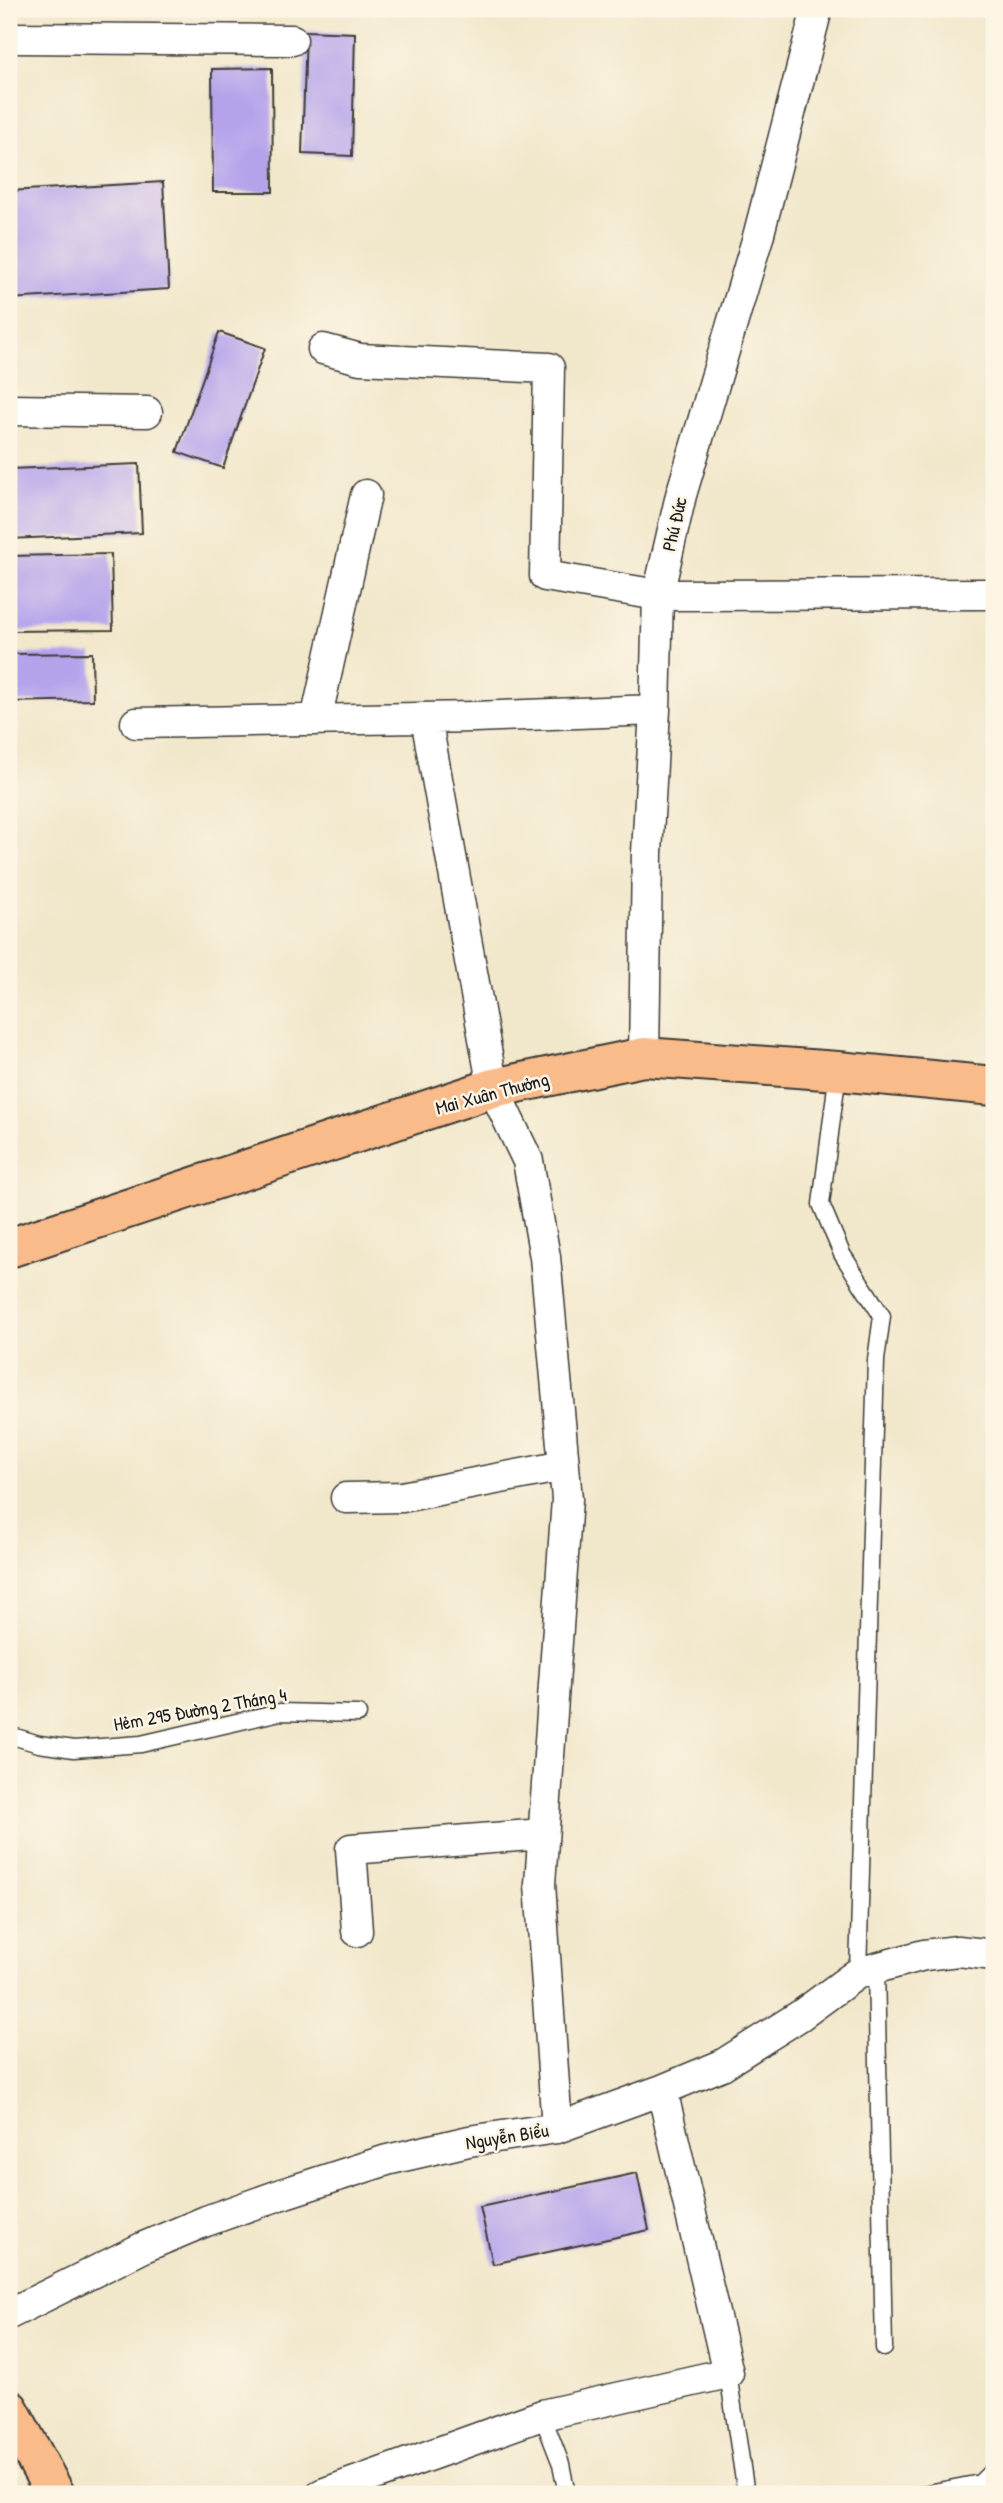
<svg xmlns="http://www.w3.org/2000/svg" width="1003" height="2503" font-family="'Patrick Hand',sans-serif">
	<rect width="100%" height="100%" fill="#fcf5e5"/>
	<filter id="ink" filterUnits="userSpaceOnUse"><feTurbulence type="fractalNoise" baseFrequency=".0143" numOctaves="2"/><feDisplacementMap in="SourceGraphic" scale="14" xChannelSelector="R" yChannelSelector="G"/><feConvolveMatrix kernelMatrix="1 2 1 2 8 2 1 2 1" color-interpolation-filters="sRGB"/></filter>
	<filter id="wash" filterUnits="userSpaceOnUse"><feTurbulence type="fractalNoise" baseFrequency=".00686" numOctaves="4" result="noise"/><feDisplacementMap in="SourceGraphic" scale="28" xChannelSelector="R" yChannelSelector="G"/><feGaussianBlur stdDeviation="1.57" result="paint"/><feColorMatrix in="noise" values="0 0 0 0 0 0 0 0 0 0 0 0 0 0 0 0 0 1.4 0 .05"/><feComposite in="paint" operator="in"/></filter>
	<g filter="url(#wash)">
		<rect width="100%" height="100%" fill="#f1e7cb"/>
		<g id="blocks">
			<path fill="#b4a2eb" d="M 306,31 L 355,33 L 352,156 L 302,154 Z
				M 272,68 L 273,192 L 213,192 L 212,69 Z
				M 163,182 L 169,289 L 9,299 L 9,191 Z
				M 219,332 L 265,348 L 223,468 L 177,452 Z
				M 139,464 L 142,533 L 9,539 L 9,469 Z
				M 111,554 L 113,630 L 9,631 L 9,556 Z
				M 92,653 L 93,700 L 9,702 L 9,654 Z
				M 637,2173 L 649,2230 L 493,2264 L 480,2207 Z"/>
		</g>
	</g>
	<g filter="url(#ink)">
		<use href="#blocks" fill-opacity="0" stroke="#3c3a36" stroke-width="2"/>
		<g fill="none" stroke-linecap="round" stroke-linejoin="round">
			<g stroke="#3c3a36" stroke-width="19">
				<path id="lane" d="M 838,1071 L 821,1204 L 842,1254 L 882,1316 L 876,1360 L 858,1973
					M 9,1735 L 39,1744 L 74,1749 L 141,1744 L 280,1712 L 358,1714
					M 876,1968 L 884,2348
					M 728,2373 L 746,2494
					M 542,2415 L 561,2464 L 567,2494
					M 923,2494 L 980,2483 L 994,2469"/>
			</g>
			<g stroke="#3c3a36" stroke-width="33">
				<path id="street" d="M 9,38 L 292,40
					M 323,349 L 360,359 L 549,368 L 545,576 L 658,595 L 994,594
					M 9,410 L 147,412
					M 426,718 L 493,1088 L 528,1161 L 545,1257 L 567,1499 L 540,1884 L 557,2128
					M 316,720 L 366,495
					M 136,723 L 475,717 L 655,710
					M 644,1057 L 647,853 L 655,710 L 658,595 L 681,495 L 758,237 L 817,9
					M 346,1498 L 402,1497 L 564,1466
					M 357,1931 L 351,1849 L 543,1834
					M 9,2314 L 144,2247 L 206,2221 L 285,2193 L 387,2160 L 469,2141 L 557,2128 L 662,2090 L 722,2065 L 801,2015 L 858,1973 L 924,1955 L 958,1951 L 994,1955
					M 322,2494 L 542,2415 L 728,2373 L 662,2090"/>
			</g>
			<g stroke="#3c3a36" stroke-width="42">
				<path id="primary" d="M 9,1248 L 493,1088 L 644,1057 L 838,1071 L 994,1086
					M 9,2409 L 55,2494"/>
			</g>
			<use href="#lane" stroke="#fff" stroke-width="16"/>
			<use href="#street" stroke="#fff" stroke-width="30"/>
			<use href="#primary" stroke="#fabb8b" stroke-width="38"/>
		</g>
	</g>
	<g text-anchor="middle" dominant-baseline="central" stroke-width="5" stroke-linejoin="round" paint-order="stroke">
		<g font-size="19" fill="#1c1c1c" stroke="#fcf5e5">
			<text transform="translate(674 524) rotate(-77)">Phú Đức</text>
			<text transform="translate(492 1093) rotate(-15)">Mai Xuân Thưởng</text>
			<text transform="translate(200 1709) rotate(-10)">Hẻm 295 Đường 2 Tháng 4</text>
			<text transform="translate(507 2136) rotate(-9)">Nguyễn Biểu</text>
		</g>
	</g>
	<rect width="1003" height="2503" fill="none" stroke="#fcf5e5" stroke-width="35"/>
</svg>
